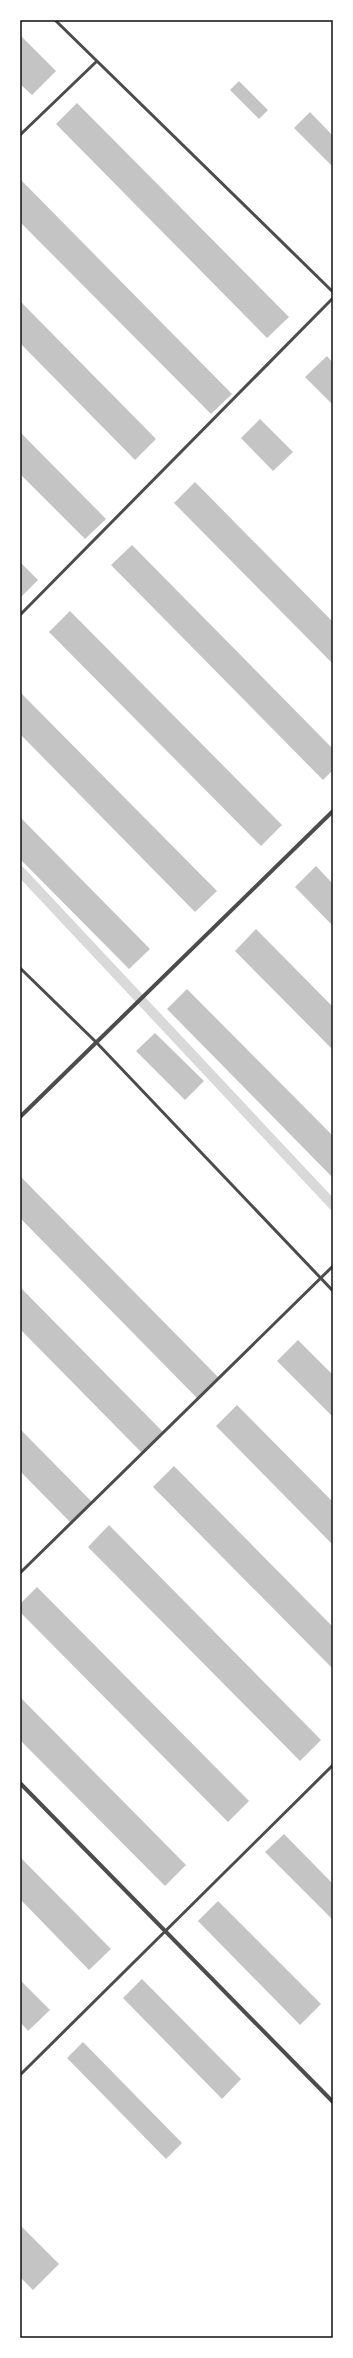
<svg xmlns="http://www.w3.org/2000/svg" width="353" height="2358" font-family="'Asap Condensed',sans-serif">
	<rect width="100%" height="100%" fill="#fff"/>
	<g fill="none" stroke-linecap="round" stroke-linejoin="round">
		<path stroke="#d9d9d9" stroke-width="10" d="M 20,871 L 333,1205"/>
	</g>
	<path fill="#c4c4c4" d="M 20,35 L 56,71 L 32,95 L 20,84 Z
		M 239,81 L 268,110 L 259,119 L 230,90 Z
		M 77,103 L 289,317 L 267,338 L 56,124 Z
		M 310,112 L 333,136 L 333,167 L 294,128 Z
		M 20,179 L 232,394 L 211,414 L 20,222 Z
		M 20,301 L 156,439 L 135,460 L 20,343 Z
		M 327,356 L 333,363 L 333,405 L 305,377 Z
		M 260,419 L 293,452 L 273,471 L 241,438 Z
		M 20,432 L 106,519 L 85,539 L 20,474 Z
		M 195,482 L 333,622 L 333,664 L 174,503 Z
		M 132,545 L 333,749 L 333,770 L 323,780 L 111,565 Z
		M 20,562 L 38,580 L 20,598 Z
		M 70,611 L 282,825 L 261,846 L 49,632 Z
		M 20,692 L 217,891 L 195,912 L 20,734 Z
		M 20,817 L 150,949 L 129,969 L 20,859 Z
		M 316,866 L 333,884 L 333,926 L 295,887 Z
		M 256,929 L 333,1007 L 333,1050 L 235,951 Z
		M 187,989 L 333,1136 L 333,1178 L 167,1009 Z
		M 155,1033 L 204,1081 L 185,1100 L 136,1051 Z
		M 20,1176 L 218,1377 L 197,1398 L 20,1218 Z
		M 20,1287 L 164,1433 L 143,1454 L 20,1329 Z
		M 298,1340 L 333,1375 L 333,1417 L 277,1361 Z
		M 237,1405 L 333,1502 L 333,1545 L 216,1426 Z
		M 20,1429 L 92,1502 L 71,1523 L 20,1471 Z
		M 174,1466 L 333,1627 L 333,1669 L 153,1487 Z
		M 109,1525 L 321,1740 L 300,1761 L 88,1547 Z
		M 37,1587 L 249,1801 L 228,1822 L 20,1612 L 20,1604 Z
		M 20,1697 L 186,1865 L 165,1886 L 20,1740 Z
		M 284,1834 L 333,1884 L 333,1920 L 265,1852 Z
		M 20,1857 L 111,1949 L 89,1970 L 20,1899 Z
		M 218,1901 L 321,2004 L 300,2025 L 198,1921 Z
		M 142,1979 L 241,2079 L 222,2099 L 123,1998 Z
		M 20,1980 L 50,2010 L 28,2031 L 20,2022 Z
		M 83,2042 L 182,2143 L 166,2159 L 67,2058 Z
		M 20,2225 L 59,2264 L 33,2290 L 20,2277 Z"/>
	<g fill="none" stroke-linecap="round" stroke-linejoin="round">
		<path stroke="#4c4c4c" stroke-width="3" d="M 55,20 L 333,292
			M 20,135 L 97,61
			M 20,615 L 333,298
			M 20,968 L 96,1042 L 333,1291
			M 20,1573 L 333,1266
			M 20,2075 L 333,1765"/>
		<path stroke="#4c4c4c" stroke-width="4" d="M 20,1117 L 333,811
			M 20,1783 L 333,2102"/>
	</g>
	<rect width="353" height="2358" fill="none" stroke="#ffffff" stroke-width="42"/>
	<rect x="21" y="21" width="311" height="2316" fill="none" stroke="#111" stroke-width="1.5"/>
</svg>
